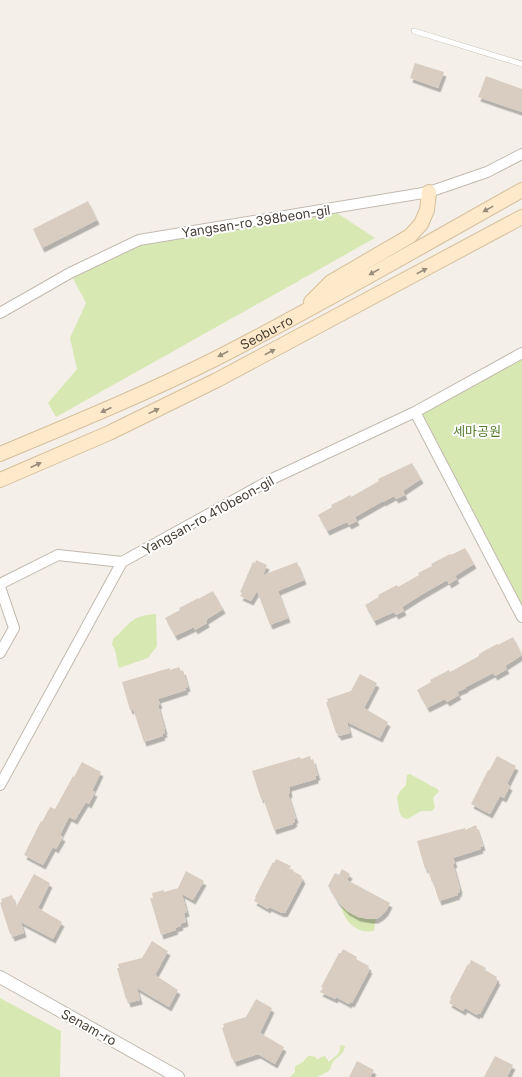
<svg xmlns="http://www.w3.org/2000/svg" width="522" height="1077" font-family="Inter,'Noto Sans KR',sans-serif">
	<defs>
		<filter id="shadow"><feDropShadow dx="2.5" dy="4.5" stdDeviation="0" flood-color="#0004"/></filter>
	</defs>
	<rect width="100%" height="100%" fill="#f4f0e9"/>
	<path fill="#d7e8b3" d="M 331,209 L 375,238 L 56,417 L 48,403 L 77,369 L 70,338 L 86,303 L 70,273 L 139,240 Z
		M 522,353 L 522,620 L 415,412 Z
		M 156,614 L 157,646 L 148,658 L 119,668 C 116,660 117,651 112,645 L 113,639 C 115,636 118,636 120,633 C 131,620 137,615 156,614 Z
		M 410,774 L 437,789 L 439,791 L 433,798 L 435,807 L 432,811 L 421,811 L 408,819 L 404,818 L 401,816 L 399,810 L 397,797 L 400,791 L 406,785 L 407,775 Z
		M 341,905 C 352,915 362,920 376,919 L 374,931 C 356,934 344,921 341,905 Z
		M 0,998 L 61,1031 L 60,1077 L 0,1077 Z
		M 340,1045 L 345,1046 C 343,1057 337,1055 333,1062 C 331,1065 331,1068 329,1071 L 317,1077 L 290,1077 L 295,1072 L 295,1066 L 303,1062 L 308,1056 L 312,1056 L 316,1057 L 317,1060 L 321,1057 L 325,1056 L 329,1062 C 335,1055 341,1056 340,1045 Z"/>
	<path fill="#d9cdc2" filter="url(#shadow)" d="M 415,63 L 444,72 L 438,88 L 410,78 Z
		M 486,76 L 522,89 L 522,112 L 478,97 Z
		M 88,201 L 97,220 L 42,248 L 33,229 Z
		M 412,463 L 421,479 L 403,491 L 405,495 L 396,499 L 394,496 L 383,502 L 383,501 L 355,517 L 357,521 L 349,525 L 347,522 L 327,531 L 318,515 L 332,507 L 331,505 L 343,499 L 350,495 L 351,497 L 379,481 L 378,479 Z
		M 465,548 L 474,564 L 455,576 L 457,579 L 449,584 L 447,580 L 421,595 L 402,607 L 404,611 L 396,615 L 394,612 L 374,621 L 365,605 L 379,597 L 378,595 L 397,585 L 398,587 L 419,575 L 418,573 L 432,566 L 431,564 L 450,554 L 451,555 Z
		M 256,560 L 267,565 L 263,575 L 297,562 L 304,580 L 278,591 L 288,618 L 270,625 L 257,591 L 251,601 L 240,596 L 242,593 L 240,592 L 253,562 L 255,563 Z
		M 213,591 L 223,609 L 206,620 L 207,623 L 195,630 L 194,627 L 175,636 L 165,618 L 180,610 L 179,608 L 187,604 L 198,598 L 198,599 Z
		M 513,637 L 522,655 L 505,666 L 507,669 L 495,676 L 493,673 L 466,687 L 466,688 L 457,692 L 459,695 L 447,702 L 445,699 L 427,708 L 417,690 L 431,682 L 430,680 L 449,670 L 450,672 L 479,656 L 479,654 L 484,651 L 497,644 L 498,645 Z
		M 179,667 L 181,671 L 183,670 L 188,687 L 185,688 L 186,690 L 158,699 L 160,704 L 158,705 L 165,730 L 164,730 L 165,733 L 162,734 L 163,736 L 144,742 L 133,709 L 130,710 L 122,682 L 170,668 L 170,670 Z
		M 360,674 L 377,683 L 364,708 L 388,722 L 380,738 L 347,722 L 350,733 L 339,736 L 337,733 L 336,733 L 326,702 L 328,702 L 327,699 L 351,691 Z
		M 310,756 L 311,760 L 313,759 L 318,776 L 316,776 L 316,779 L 289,787 L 290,793 L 288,794 L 296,819 L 294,819 L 295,822 L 293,823 L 293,824 L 274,830 L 263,798 L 261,799 L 252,771 L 300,757 L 301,759 Z
		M 497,756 L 516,766 L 507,784 L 510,786 L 504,798 L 500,796 L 490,814 L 471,804 L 488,770 L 489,771 Z
		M 82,762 L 101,772 L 92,791 L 95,792 L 89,804 L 86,802 L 75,820 L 69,817 L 60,835 L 63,837 L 56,849 L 53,847 L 43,865 L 24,855 L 41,821 L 42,822 L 50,807 L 55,809 L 73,776 L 74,777 Z
		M 476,825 L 483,846 L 480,847 L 481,849 L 453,858 L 455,863 L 453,864 L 460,889 L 459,890 L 460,892 L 457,893 L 458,895 L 439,901 L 433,882 L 432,882 L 427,868 L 425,869 L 417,841 L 465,828 L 465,830 Z
		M 276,859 L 291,866 L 289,869 L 302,876 L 301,877 L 303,879 L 285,913 L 283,912 L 282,913 L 269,907 L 268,909 L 254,901 L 256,897 L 255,897 L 273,862 L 274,863 Z
		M 342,869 L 350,874 L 347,880 L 390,903 L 386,911 L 381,916 L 376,919 L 369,919 L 358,917 L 347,911 L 337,901 L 328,886 L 335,873 L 339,875 Z
		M 186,871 L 204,881 L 193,900 L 182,894 L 187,912 L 184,913 L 186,922 L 180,924 L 181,926 L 175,928 L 176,930 L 161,935 L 150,898 L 153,898 L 152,893 L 164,890 L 164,892 L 178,888 Z
		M 34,874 L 50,883 L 38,908 L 62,922 L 53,939 L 21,922 L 24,933 L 12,937 L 11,933 L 10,934 L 0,903 L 2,902 L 1,899 L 12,895 L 16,907 Z
		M 152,941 L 168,951 L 155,975 L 178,990 L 169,1007 L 137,988 L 140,1000 L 128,1003 L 127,999 L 126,999 L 117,968 L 119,968 L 118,964 L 142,958 Z
		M 343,949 L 357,957 L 356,959 L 369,966 L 368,968 L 370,969 L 352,1003 L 350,1002 L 349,1004 L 336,997 L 335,999 L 320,992 L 323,988 L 321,987 L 339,953 L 341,953 Z
		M 471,960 L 486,968 L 485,970 L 497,977 L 496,979 L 498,980 L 480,1014 L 478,1013 L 477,1015 L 465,1008 L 463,1011 L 449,1003 L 451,999 L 450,998 L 468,964 L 469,965 Z
		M 256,999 L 272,1008 L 260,1033 L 284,1047 L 275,1064 L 258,1054 L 234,1062 L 233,1058 L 232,1059 L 222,1028 L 224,1027 L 223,1024 L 246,1017 Z
		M 495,1056 L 513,1065 L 507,1077 L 484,1077 Z
		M 357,1061 L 374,1070 L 370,1077 L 349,1077 Z"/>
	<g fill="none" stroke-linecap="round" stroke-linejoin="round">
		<g stroke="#c3b9af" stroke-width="6">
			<path id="service" d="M 414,31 L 522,64"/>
		</g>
		<g stroke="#c3b9af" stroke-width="12">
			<path id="minor" d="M 0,313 L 70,273 L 139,240 L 429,192 L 487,172 L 522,154
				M 415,412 L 522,617
				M 0,584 L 58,555 L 122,562
				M 0,587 L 14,628 L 0,653
				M 0,785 L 122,562 L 274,478 L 415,412 L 522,353"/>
		</g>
		<g stroke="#c3b9af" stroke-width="14">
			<path id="tertiary" d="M 0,977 L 178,1077"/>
		</g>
		<g stroke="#d7bf9c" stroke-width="16">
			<g id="secondary">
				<path d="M 311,302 L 331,282 L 410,236 L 421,224 L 427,210 L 429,192"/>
				<path id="s1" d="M 0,454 C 72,424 145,394 215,359 C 319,306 420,247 522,190"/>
				<path d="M 0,480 L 109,433 L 217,380 L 522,217"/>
			</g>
		</g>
		<use href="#service" stroke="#fff" stroke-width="5"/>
		<use href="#minor" stroke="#fff" stroke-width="10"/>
		<use href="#tertiary" stroke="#fff" stroke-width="12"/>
		<use href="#secondary" stroke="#feeaca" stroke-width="14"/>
	</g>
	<defs><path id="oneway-solid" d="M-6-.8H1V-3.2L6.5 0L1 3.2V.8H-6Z"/></defs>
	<g fill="#9a8c7a">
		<use href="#oneway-solid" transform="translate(488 209) rotate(151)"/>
		<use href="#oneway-solid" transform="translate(422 271) rotate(-28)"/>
		<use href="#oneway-solid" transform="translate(374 272) rotate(151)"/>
		<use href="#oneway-solid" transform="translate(270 352) rotate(-28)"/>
		<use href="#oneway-solid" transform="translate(223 354) rotate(152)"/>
		<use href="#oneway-solid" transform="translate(106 410) rotate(155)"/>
		<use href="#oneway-solid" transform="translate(154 411) rotate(-26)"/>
		<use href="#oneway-solid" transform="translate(36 465) rotate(-24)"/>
	</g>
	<g text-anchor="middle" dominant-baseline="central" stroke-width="4" stroke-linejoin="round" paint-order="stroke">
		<g font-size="13" fill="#484038" stroke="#fff">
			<text transform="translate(256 221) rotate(-9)">Yangsan-ro 398beon-gil</text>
			<text stroke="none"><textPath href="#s1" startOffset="293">Seobu-ro</textPath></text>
			<text transform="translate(208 515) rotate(-29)">Yangsan-ro 410beon-gil</text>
			<text transform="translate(89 1027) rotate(29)">Senam-ro</text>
		</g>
		<g font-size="13" fill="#547a2b" stroke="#fff">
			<text x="477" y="431">세마공원</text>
		</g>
	</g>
</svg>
